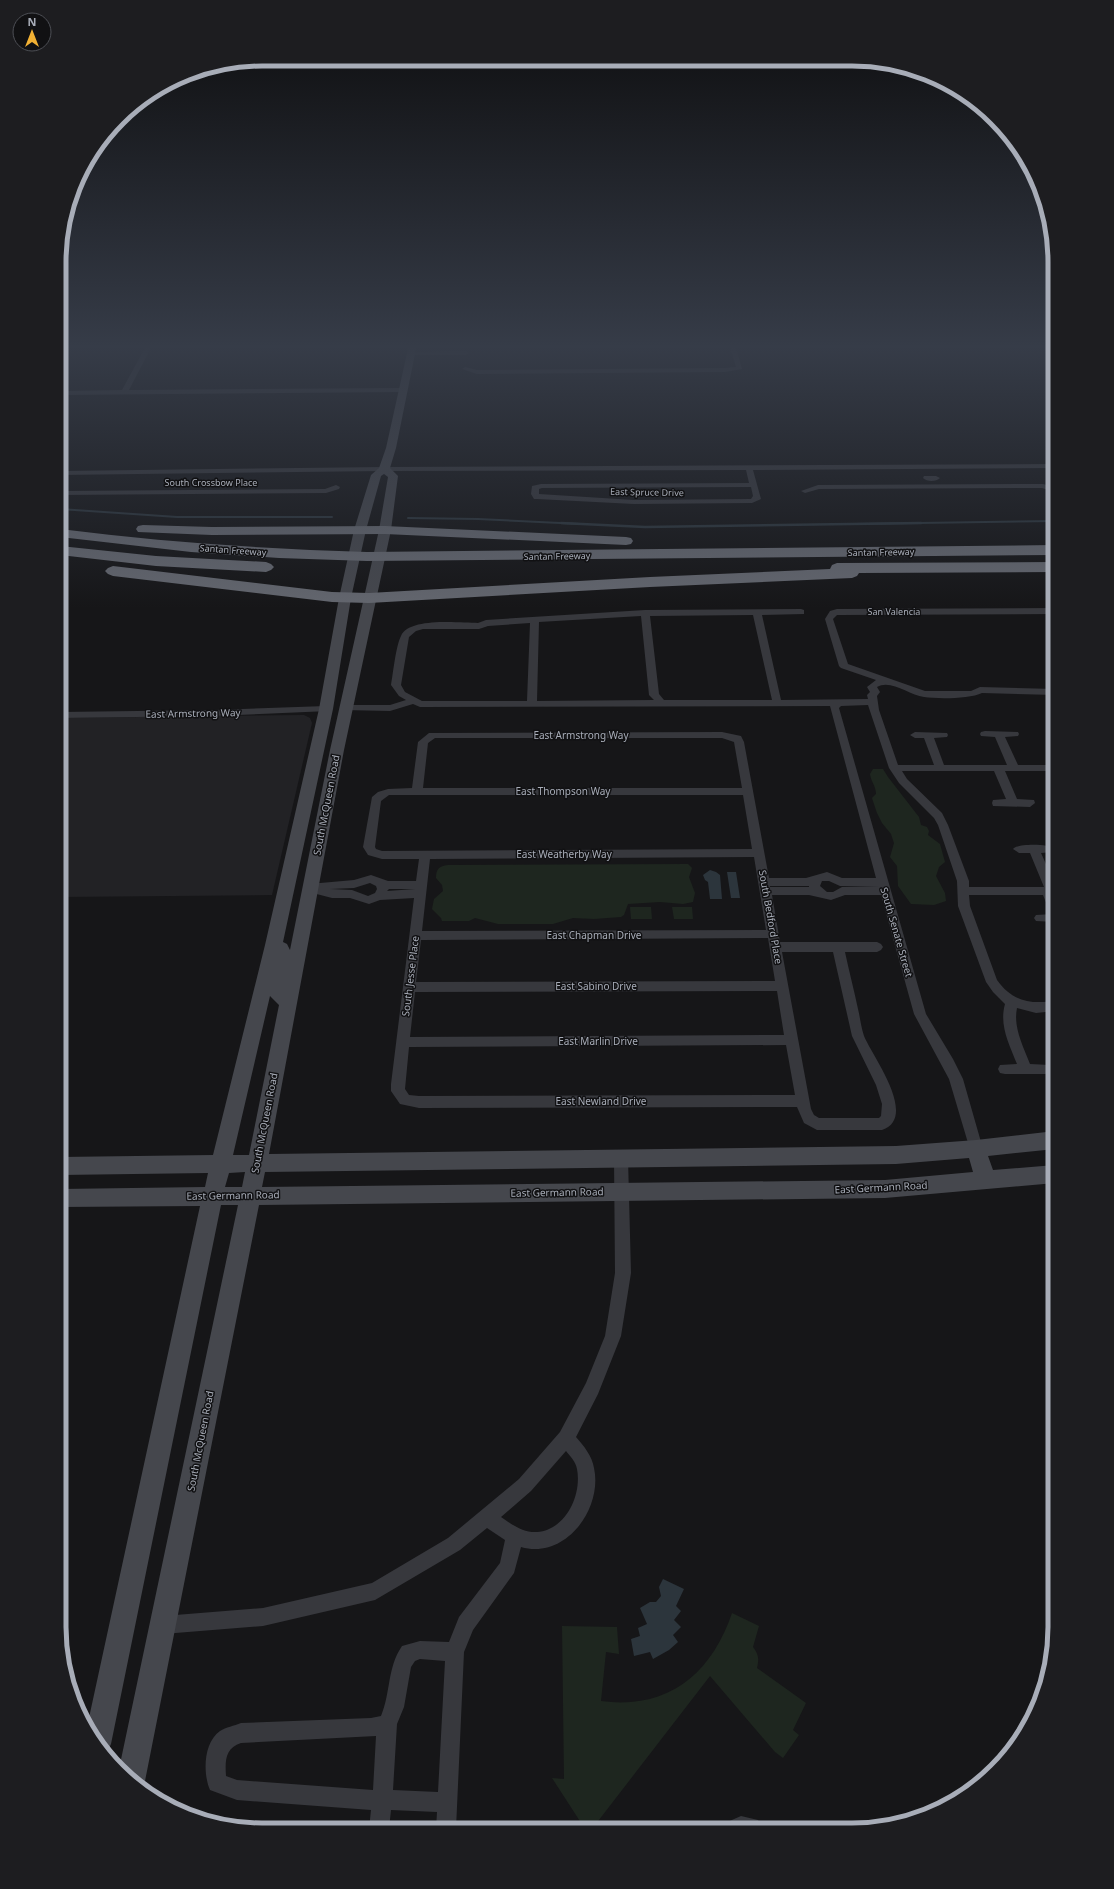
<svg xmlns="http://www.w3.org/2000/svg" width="1114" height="1889" font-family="'Noto Sans',sans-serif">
	<rect width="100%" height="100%" fill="#161618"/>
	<path fill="#222225" d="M 304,715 L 310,718 L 312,723 L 272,895 L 60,897 L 60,718 Z"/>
	<path fill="#1e261f" d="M 873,769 L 883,769 L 888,777 L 919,817 L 921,825 L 927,827 L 929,831 L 928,835 L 940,844 L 945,862 L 939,867 L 936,876 L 945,893 L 946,901 L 934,905 L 911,904 L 898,886 L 897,866 L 890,857 L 894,843 L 891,834 L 882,823 L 877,813 L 872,798 L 876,794 C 876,786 871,782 870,774 Z
		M 688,864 L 692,868 L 689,877 L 695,893 L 693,902 L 683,904 L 660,902 L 628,904 L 624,915 L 621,917 L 594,919 L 573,918 L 553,924 L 498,924 L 475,918 L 469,921 L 442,921 L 441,918 L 432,909 L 434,899 L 443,891 L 442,885 L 436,878 C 436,869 439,866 448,865 Z
		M 630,907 L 651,907 L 652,919 L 631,919 Z
		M 672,907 L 692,907 L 693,919 L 674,919 Z
		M 732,1613 L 759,1626 L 753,1647 C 759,1655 759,1659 757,1668 L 806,1703 L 793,1730 L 799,1735 L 783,1758 L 775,1752 L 710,1676 L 592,1829 L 585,1829 L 552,1778 L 564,1779 L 562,1626 L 617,1627 L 619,1654 L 606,1652 L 601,1701 C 667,1710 711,1675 732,1613 Z"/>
	<path fill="#2c353c" d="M 710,870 L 716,872 L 720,875 L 722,899 L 710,899 L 708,882 L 705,880 L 703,875 Z
		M 727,872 L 736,872 L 740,898 L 731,898 Z
		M 663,1579 L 684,1589 L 676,1606 L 681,1611 L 674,1620 L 681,1627 L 673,1635 L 678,1642 L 669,1650 L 653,1659 L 650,1652 L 634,1656 L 631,1639 L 640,1636 L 638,1628 L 647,1624 L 640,1608 L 650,1602 L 656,1602 L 661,1596 L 659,1587 Z"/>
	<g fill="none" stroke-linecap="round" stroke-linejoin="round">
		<path stroke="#2c353c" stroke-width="2" d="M 60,509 L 177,517 L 332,517
			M 408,518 L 478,519 L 581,524
			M 853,524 L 1055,521"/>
		<path stroke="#2c353c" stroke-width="2.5" d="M 561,523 L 645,527 L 921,523"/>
		<path fill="#37383d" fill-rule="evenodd" d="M 147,344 L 153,344 L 129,390 L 404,388 L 407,390 L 404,392 L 61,395 L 61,391 L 122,390 Z
			M 729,344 L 735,344 L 742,369 L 725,372 L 477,374 L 462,369 L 465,367 L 477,370 L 725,368 L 736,367 Z
			M 411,352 L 466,351 L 469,353 L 466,355 L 409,355 L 409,353 Z
			M 1055,464 L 1055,468 L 753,470 L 761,499 L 752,503 L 634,504 L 537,499 L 534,499 L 531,494 L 532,486 L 541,484 L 749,483 L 746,470 L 384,471 L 60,475 L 60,471 L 384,467 ZM 751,487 L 753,496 L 751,499 L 634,500 L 539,494 L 539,489 L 542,488 Z
			M 924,476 L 936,476 L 940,478 C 936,482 927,482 923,478 Z
			M 1043,484 L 1055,487 L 1055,492 L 1042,488 L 819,489 L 805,493 L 801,491 L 818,485 Z
			M 336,485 L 340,487 L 339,489 L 326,493 L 60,495 L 60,491 L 325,489 Z
			M 1055,608 L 1055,614 L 837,615 L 833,619 L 848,664 L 925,691 L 971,691 L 980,687 L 1055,689 L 1055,695 L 982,693 C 970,699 937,699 924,697 C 909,695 891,679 877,687 L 880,692 L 877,696 L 879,710 L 898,765 L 934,765 L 924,738 L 915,738 L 910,735 L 915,732 L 947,733 L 948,735 L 947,737 L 934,738 L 944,765 L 1007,765 L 995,737 L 981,736 L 980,734 L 981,732 L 985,731 L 1018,732 L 1019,734 L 1018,736 L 1005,737 L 1018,765 L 1055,765 L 1055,771 L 1005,771 L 1017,799 L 1034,800 L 1035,803 L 1030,807 L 993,806 L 992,803 L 993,800 L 1006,799 L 994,771 L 902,771 L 907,779 L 942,813 L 948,825 L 969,881 L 969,887 L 1044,887 L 1030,853 L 1019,853 L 1013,849 C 1017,843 1049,844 1055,848 L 1054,852 L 1041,853 L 1055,884 L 1055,922 L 1036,921 L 1034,918 L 1036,915 L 1053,914 L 1049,910 L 1043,895 L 969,895 L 970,906 L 997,980 C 1013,1002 1030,1004 1055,1001 L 1055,1011 L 1036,1013 L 1017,1008 C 1013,1027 1023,1046 1030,1064 L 1050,1065 L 1052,1069 L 1050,1073 L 1045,1074 L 1005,1074 L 1000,1073 L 998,1069 L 1000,1065 L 1017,1064 C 1009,1044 999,1025 1005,1004 L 993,992 L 986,982 L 958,906 L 957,881 L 938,825 L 934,818 L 899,783 L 889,768 L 868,705 L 841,706 L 839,708 L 926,1014 L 953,1059 L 963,1079 L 983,1149 L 981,1153 L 976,1155 L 971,1153 L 949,1079 L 914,1014 L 881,895 L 845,895 L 831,900 L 809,895 L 772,895 L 780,942 L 877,942 L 881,944 L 883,947 L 881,950 L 877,952 L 845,952 C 849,971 854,990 858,1009 C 860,1017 861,1027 864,1036 C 872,1056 919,1117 882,1130 L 817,1130 L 804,1123 L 797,1107 L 419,1108 L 400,1104 L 391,1091 L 391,1084 L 414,898 L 380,900 L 369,904 L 350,898 L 332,898 L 305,891 L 303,888 L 305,885 L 309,884 L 354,880 L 371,875 L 388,881 L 416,881 L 419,859 L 382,859 L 368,855 L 363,847 L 372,797 L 378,792 L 388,789 L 412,788 L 418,742 L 429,733 L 722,732 L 741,736 L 744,742 L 769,878 L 806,878 L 827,872 L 842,878 L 876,878 L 830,706 L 420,707 L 413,704 L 390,711 L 343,710 L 341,708 L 346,705 L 390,705 L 406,700 L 399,696 L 391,685 C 393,674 396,645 401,636 C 409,617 460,623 478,623 L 486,620 L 645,610 L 801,609 L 804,610 L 804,614 L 762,615 L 781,700 L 868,699 L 867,695 L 870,692 L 867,687 L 876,680 L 841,668 L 839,666 L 825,619 L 830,611 L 837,609 ZM 753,615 L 772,700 L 664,700 L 659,694 L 650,616 ZM 641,616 L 649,695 L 654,700 L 537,701 L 539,622 ZM 530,623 L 527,701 L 422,701 L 405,692 L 401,685 L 409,637 L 416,631 L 423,629 L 479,629 L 488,626 ZM 435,738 L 722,738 L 734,742 L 742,788 L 423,788 L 428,743 ZM 389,795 L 743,795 L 752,849 L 382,851 L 376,849 L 375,847 L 381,801 ZM 754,857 L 766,930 L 422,931 L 430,859 ZM 822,881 L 829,881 L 840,886 L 879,887 L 842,887 L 833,892 L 827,892 L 820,886 ZM 370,883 L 376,886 L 377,889 L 375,893 L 368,896 L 352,890 L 330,889 L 354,888 ZM 770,886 L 809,886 L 809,887 L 770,887 ZM 389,889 L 415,889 L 387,891 ZM 768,938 L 775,981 L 416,982 L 421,940 ZM 782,952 L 833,952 L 852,1036 L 876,1085 L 882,1104 L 881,1116 L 879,1118 L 819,1118 L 814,1115 L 811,1109 ZM 777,991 L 784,1035 L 410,1037 L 415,992 ZM 786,1045 L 795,1095 L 419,1096 L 409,1095 L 405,1089 L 409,1047 Z
			M 326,706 L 331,709 L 329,711 L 213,716 L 60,718 L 60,712 L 213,710 Z
			M 621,1152 L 626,1154 L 628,1158 L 631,1273 L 621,1336 L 598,1394 L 576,1437 C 584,1446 592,1456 594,1468 C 603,1509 565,1560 521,1547 L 514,1573 L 473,1630 L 464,1652 L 456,1829 L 436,1829 L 437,1812 L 391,1810 L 389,1829 L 369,1829 L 371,1810 L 237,1800 L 210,1790 C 203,1774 203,1743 220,1731 C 226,1727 234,1726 241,1723 L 371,1718 L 381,1716 C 391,1692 387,1668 402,1646 L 420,1641 L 449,1642 L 459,1617 L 500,1563 L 505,1540 L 487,1528 L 460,1550 L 375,1600 L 263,1626 L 163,1634 L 156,1632 L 154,1625 L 156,1618 L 163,1616 L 263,1608 L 372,1583 L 448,1538 L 519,1479 L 560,1432 L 586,1383 L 605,1336 L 615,1273 L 614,1158 L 616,1154 ZM 566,1451 C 570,1456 576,1462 577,1469 C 582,1495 566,1530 537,1532 C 523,1533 511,1524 501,1517 L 531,1491 ZM 420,1659 L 445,1661 L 438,1792 L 393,1790 L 397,1724 L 404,1707 L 411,1667 L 415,1661 ZM 376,1736 L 373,1790 L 237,1780 L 226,1776 C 225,1761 225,1748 241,1743 Z
			M 741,1816 L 758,1820 L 764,1830 L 722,1830 L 725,1823 Z"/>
		<path fill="#45474d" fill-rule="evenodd" d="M 409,344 L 417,344 L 396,448 L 390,468 L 398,476 L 391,530 L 344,750 L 269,1154 L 896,1146 L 976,1140 L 1055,1131 L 1055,1149 L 988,1156 L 993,1170 L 1055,1165 L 1055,1183 L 885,1198 L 259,1205 L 145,1781 L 142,1788 L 128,1780 L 119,1769 L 238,1205 L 221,1205 L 111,1744 L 106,1754 L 93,1740 L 87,1727 L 200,1206 L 60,1207 L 60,1189 L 205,1187 L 208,1173 L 60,1175 L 60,1157 L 213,1155 L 265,945 L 319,709 L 339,598 L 354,530 L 371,475 L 379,468 L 386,448 ZM 384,474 L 388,477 L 379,530 L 330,750 L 290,950 L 287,944 L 283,942 L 333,709 L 351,598 L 366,530 L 381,476 ZM 270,996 L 279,1005 L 249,1155 L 233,1155 ZM 969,1158 L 973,1172 L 885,1180 L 262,1187 L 265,1172 L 896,1164 ZM 245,1172 L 242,1187 L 225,1187 L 229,1173 Z"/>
		<path fill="#63666e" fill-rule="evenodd" d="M 143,525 L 212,527 L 385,526 L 626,537 L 631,538 L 633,541 L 631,544 L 626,545 L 385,534 L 212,535 L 138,532 L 136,529 L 138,526 Z
			M 60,529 C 162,542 264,549 367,552 L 1055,545 L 1055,555 L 367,561 L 279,558 L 191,552 L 60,537 Z
			M 60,546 L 156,556 L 266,562 L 271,564 L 274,567 L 271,570 L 266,572 L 156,566 L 60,555 Z
			M 1055,562 L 1055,572 L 859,573 L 857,576 L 852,578 L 650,587 L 369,603 L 332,602 L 113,576 L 108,574 L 105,571 L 108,568 L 113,566 L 332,592 L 369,593 L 650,577 L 830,569 L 832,565 L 837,563 Z"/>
	</g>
	<linearGradient id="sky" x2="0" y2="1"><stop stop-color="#0c0c0d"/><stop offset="0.57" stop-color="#363c48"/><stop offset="1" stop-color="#363c48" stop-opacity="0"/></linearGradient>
	<rect width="1114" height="608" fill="url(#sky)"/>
	<g text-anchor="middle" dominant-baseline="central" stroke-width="3" stroke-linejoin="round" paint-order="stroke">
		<g font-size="9" fill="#a8adb8" stroke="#111113">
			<text x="211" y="482">South Crossbow Place</text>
			<text transform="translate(647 492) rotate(1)">East Spruce Drive</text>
			<text transform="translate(233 550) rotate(4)">Santan Freeway</text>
			<text transform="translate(881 552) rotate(-1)">Santan Freeway</text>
			<text transform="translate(557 556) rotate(-1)">Santan Freeway</text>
			<text x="894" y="611">San Valencia</text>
		</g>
		<g font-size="10" fill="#a8adb8" stroke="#111113">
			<text transform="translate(193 713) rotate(-1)">East Armstrong Way</text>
			<text x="581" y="735">East Armstrong Way</text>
			<text x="563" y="791">East Thompson Way</text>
			<text transform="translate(326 805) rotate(-79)">South McQueen Road</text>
			<text x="564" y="854">East Weatherby Way</text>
			<text transform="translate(771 917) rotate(80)">South Bedford Place</text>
			<text transform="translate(897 932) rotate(74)">South Senate Street</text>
			<text x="594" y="935">East Chapman Drive</text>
			<text transform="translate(410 976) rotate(-83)">South Jesse Place</text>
			<text x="596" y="986">East Sabino Drive</text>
			<text x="598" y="1041">East Marlin Drive</text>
			<text x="601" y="1101">East Newland Drive</text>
			<text transform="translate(264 1123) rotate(-79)">South McQueen Road</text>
			<text transform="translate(881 1187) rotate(-3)">East Germann Road</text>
			<text transform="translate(557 1192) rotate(-1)">East Germann Road</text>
			<text transform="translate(233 1195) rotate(-1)">East Germann Road</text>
			<text transform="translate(200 1441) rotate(-79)">South McQueen Road</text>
		</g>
	</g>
	<path d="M0 0H1114V1889H0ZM262 66H852A196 196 0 0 1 1048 262V1627A196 196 0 0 1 852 1823H262A196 196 0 0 1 66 1627V262A196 196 0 0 1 262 66Z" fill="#1d1d20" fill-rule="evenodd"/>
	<path fill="none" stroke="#a8adb8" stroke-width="5" d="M262 66H852A196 196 0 0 1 1048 262V1627A196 196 0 0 1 852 1823H262A196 196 0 0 1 66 1627V262A196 196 0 0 1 262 66Z"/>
	<g transform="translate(32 32)"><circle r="19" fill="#111113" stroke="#4d4f55"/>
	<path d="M0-3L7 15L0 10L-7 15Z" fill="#f2b134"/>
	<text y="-6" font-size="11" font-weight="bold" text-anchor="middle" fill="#a8adb8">N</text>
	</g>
</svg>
